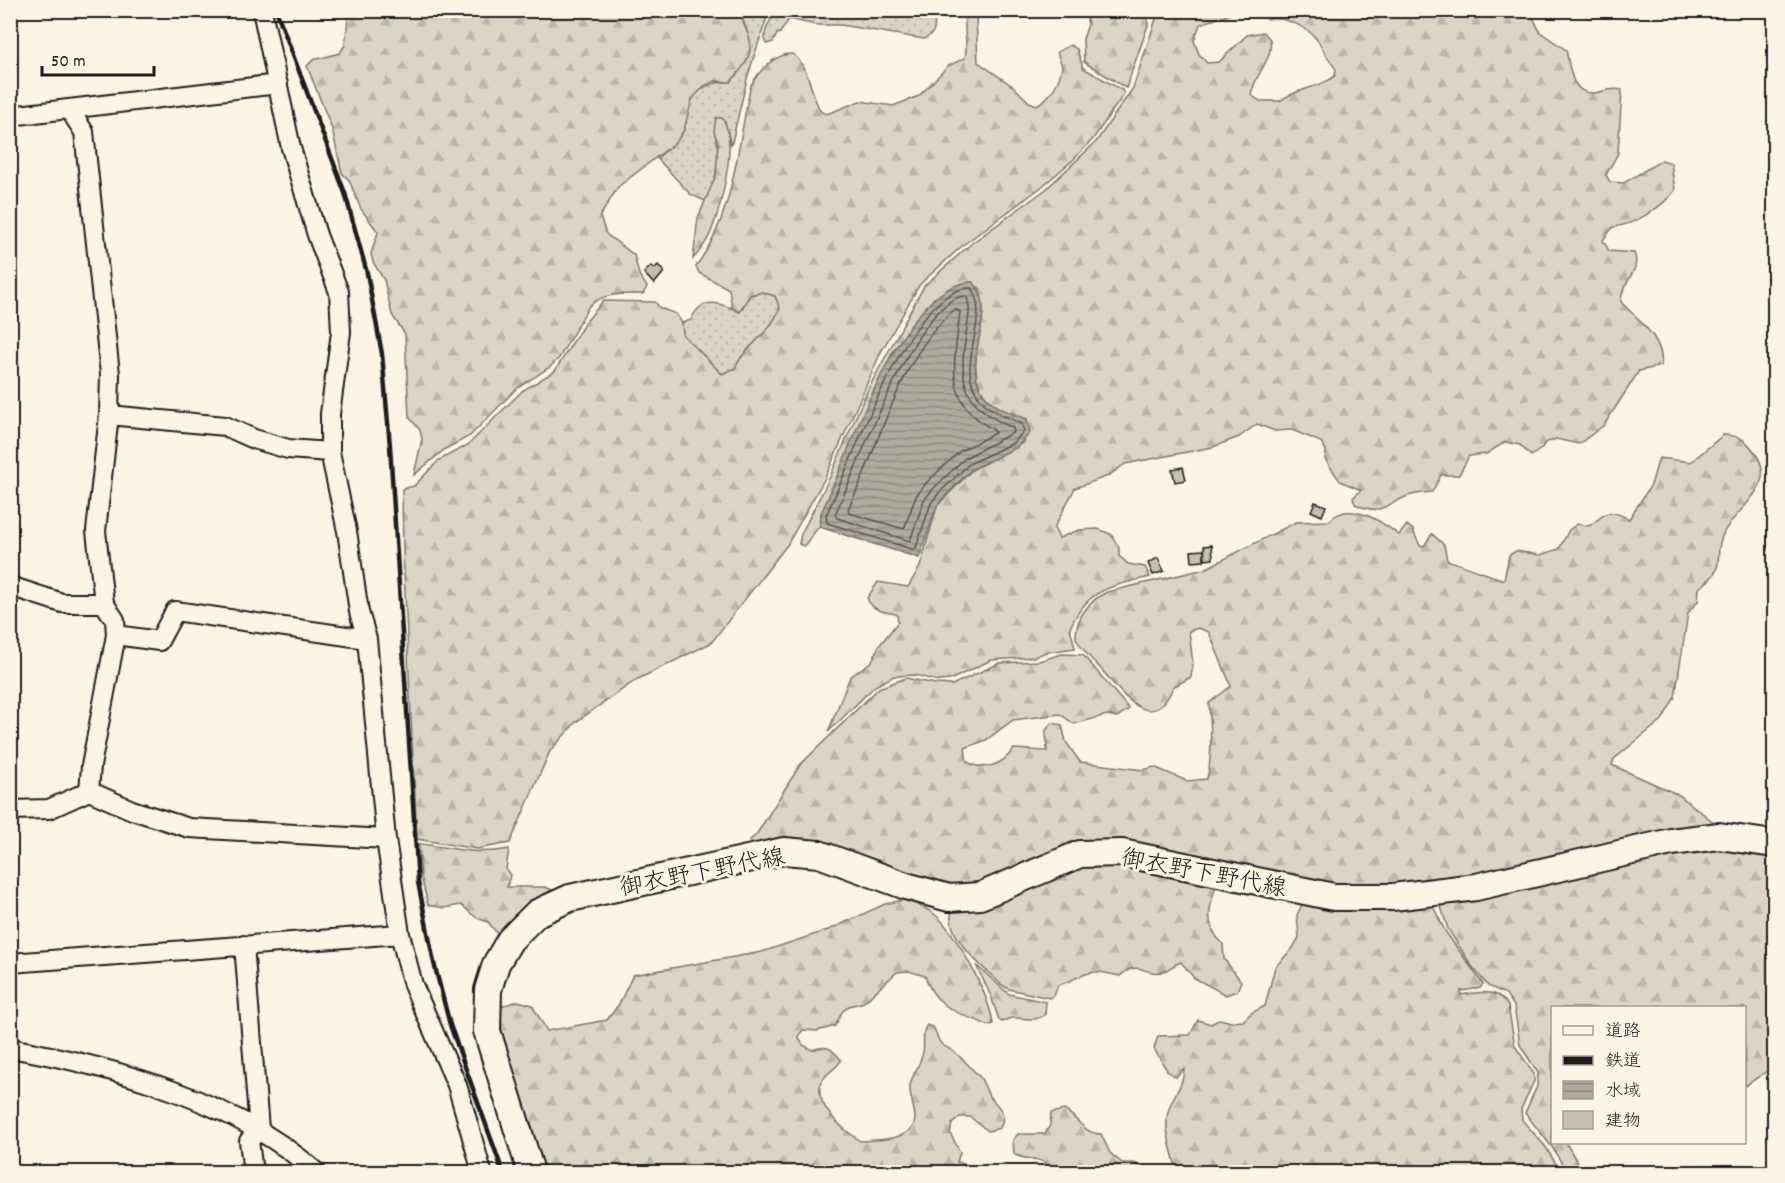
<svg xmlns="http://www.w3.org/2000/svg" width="1785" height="1183" font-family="Dekko,'Klee One',sans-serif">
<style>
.grass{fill:url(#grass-dots);stroke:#7c7872;stroke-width:1.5}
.forest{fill:url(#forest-firs);stroke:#7c7872;stroke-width:1.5}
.water{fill:url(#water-rules);stroke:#75726c;stroke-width:1.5}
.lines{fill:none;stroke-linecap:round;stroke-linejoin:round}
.shore{stroke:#575551;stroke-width:1.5}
.building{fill:#c4c0b3;stroke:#1c1c1c;stroke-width:1.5}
.street-casing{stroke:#1c1c1c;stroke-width:22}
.secondary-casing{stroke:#1c1c1c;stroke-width:30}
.street{stroke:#fcf5e5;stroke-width:18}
.secondary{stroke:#fcf5e5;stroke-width:26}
.rail{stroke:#1c1c1c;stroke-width:4.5}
.labels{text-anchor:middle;stroke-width:6;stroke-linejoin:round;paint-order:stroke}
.street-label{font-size:24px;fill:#1c1c1c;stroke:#fcf5e5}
</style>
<defs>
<pattern id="grass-dots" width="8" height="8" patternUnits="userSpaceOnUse" patternTransform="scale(1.5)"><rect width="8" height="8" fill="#dbd5c8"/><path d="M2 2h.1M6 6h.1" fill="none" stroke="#bbb6ab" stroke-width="1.8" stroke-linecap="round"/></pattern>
<pattern id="forest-firs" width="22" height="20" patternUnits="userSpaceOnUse" patternTransform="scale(1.5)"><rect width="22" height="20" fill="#dbd5c8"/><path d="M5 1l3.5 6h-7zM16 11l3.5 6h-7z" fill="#bbb6ab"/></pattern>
<pattern id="water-rules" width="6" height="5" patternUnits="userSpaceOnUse" patternTransform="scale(1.5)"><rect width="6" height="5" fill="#b0aba1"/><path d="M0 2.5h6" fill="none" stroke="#8e8a82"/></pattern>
</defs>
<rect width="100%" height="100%" fill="#fcf5e5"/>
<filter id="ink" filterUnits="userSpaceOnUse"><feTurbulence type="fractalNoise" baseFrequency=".0167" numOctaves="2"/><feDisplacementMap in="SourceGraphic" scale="12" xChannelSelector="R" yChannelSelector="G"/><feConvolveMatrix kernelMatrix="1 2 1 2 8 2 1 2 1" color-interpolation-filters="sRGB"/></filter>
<g filter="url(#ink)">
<path class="grass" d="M743,11H769L748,75L731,146L725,122L714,131C721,153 718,181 705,201L690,194L657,158C666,150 679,142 684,130C686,124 685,117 687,111C694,89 709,81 730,82C739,68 753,55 749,38C747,27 741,23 743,11Z
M779,11V10L949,11L935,13C933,27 939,31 924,39L841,25H816L789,19L780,33L777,34L773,42L766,44C762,32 770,18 779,11Z
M762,292L775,296L780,308C769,336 746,345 735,368L722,374L683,335L682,323L691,320C701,296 720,302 740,312L750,295Z"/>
<path class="forest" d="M349,11H743C741,21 744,24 748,34C756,53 743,69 730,82L715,81L704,86L692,99L684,130L676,142L618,187L600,216L606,234L634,255L639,275L647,287L643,294C624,294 604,292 589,306L559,358L550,367L516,389L470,436L445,449L414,475L422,439L420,430L409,417L405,334L392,315L384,280L373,262L371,254L378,232L361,209L349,180L342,173L332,129L307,66L313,60L340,53L345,45Z
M1148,11V25L1126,88L1084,62L1083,39L1088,24L1085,11Z
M1200,11H1233L1228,15L1200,24L1194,41L1199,54L1207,63L1219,62L1247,35L1263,32L1270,39C1274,60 1254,74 1251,95L1260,101H1280C1298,87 1317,90 1335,76L1336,69C1328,59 1324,51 1318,41C1309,27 1283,16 1267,19L1256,11H1530L1540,32L1566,50C1570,65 1570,95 1594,93C1604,92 1611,87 1622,90L1618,153L1606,175L1610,182L1624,183L1662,160L1671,163L1675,190C1663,207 1634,225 1613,227L1603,240L1609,251L1634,253C1642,271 1621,282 1621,302C1638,320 1665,339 1661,366L1639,371L1604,425L1579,444L1556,439L1545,443L1541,449L1531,456L1520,445L1505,442L1486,454L1469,456L1459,475H1441L1432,492C1424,493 1415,493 1408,496C1385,505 1381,516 1355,504L1353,498L1361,490L1340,481L1325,459L1326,450L1321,442L1292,430L1275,431L1257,424L1239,437L1213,447L1125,464L1108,476L1075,488L1054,528L1059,538L1079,530L1098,529L1111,534L1119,548V556L1128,564L1145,567L1150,577C1112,586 1087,588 1070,628L1075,648L1046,652L1034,657L991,660L950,680L938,681L915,675L894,676L875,686L828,732L850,677L872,661L879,646L898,622L897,614C884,612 872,611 867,598L878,582L908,587L920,567L937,506L972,470L1024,442L1027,419C1014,414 999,410 989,400C960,372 989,323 979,287L934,298L893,351L819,519L820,525L804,546L799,544L801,534L830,477L867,391L924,286L972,243L1045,190L1096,142L1133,88L1157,16L1189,14Z
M969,15L976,17L978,62L1014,87L1029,102L1037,105C1051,97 1060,82 1062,66L1057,52L1070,45L1077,49L1083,68L1122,90L1124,94L1093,139L1073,160L1040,188L963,245L920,284L881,352L825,478L787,545L711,643L636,680L576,722L550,751L510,843L477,849L417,839L403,552L402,489L414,486L439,460L468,445L522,391L555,371L584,324L603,301L655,302L660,308L676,314L682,323L683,335L722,374L735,368C746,344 769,337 780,308L775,296L762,292L750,295L739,312L732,308L729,289L699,273L696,266C735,215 737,145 751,85C760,70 775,53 793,54C812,71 809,92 821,112L827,114L860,101L893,106L919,96L948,66L965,58C968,44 964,32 965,18Z
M716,118H722C739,139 721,207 711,232C707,242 700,251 693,259L698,218L716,175L718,144L714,131Z
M1723,435C1738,435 1745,439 1754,451C1780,486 1738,506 1724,532C1711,556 1730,567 1699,588L1698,601L1688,613L1675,697L1662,720L1614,759L1612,765L1679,795L1716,824L1475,881L1359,889L1131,846L994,875L980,883L960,889L749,849L750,840L756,835L800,765L879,688L906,678L935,684L952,685L1000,663L1039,661L1062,654L1083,655L1129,709L1117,717L1107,715L1074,724L1060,714L1013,720L986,740L965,748L967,762C985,772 1002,765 1014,749L1047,751L1046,730L1052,723L1062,725L1066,742L1080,762L1143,770L1154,767L1187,781L1207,779C1212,758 1211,725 1209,703L1231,686L1209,632L1198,628L1189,631L1193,664L1191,677L1173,687C1153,737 1121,693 1102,670C1093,660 1081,650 1076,638C1075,618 1090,600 1107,592L1205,569L1296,522L1329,521C1349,499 1381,521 1399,535L1407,525L1413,530L1420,546H1424L1432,534L1444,545L1447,560L1504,580L1509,555L1516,551L1540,555L1559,549L1569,530L1577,524L1589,526C1608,513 1606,507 1629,519L1651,485L1659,458L1691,462Z
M419,844C453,847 474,856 509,849L506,869L510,875L507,887H545L552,890L551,895L500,937L488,922L477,918L461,905L444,908L428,905L421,876Z
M1722,848L1774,854V1066L1745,1086L1744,1008H1552V1142L1566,1143L1583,1172H1567L1552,1147L1525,1113L1537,1086L1538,1073L1520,1045L1514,1006L1506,994L1488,986L1471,965L1448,929L1440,904C1534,886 1627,862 1722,848Z
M1108,861L1217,883C1209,906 1203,925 1223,944L1224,959L1241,981L1237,991L1226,995L1194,978L1181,962C1174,964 1170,969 1164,971C1146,978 1140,958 1120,976C1112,975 1102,971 1095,972C1081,973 1072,982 1058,985L1054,996L1049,998L1009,989L1002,985C984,968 944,937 952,910L1065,868Z
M903,900C914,903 924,907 933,913C955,929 990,997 993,1024C986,1027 982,1022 976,1020C952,1012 933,1002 925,976L909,971L897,972L864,1002L849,1006L842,1012L835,1026L817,1031L803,1030L798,1036L803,1045L812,1050C827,1045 831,1047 841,1060C837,1069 827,1071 822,1081C811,1104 844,1130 860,1141C876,1140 915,1141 915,1118C915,1108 909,1097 910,1086C912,1074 921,1064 923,1052C925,1042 921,1033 927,1025L934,1028C942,1052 943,1042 958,1055C965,1061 971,1068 978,1075C984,1081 985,1089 989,1096C998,1107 1008,1112 1000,1128L988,1131L970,1117H960L952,1124L950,1133L960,1152L957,1162L987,1172H542L494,1022L501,1006L518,1001L532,1005L547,1031L607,1020L619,1004L633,975L762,952L831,929L885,904Z
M1304,901L1431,902L1445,931L1483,984L1480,988L1461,991V995C1478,993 1498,987 1508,1006L1515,1046L1534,1074V1081L1521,1109L1522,1120L1545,1146L1561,1172H1177C1174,1155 1163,1130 1168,1112C1172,1095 1184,1087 1184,1068L1176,1077L1168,1072L1154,1049L1158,1036L1190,1035L1198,1020L1211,1024L1220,1019L1231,1022L1243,1021L1251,1013L1265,1006L1275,967L1293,948L1299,937L1297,915Z
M976,965L1009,994L1046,1002L1045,1015C1030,1025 1018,1012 1002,1022L999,1020L991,996Z
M1064,1110C1079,1118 1082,1133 1101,1134L1110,1153L1122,1163H1134L1153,1172H1044L1045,1163C1035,1156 1025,1161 1014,1154L1013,1140L1018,1134H1045L1050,1125L1051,1113Z"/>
<path class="water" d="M973,282C1003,313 953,367 989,400C1000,410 1014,414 1027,419L1030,433L1016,448L972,469L944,497L937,506L919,558L823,528L820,525L821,513C849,457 901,282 973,282Z"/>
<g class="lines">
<path class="shore" d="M971,288C994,320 948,369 985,404C995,414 1010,418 1022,424L1024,431L1013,443L969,464L939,493L931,503L915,550L827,523L826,515C851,467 909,287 971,288Z
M966,296C971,305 969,317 967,328C958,380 961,406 1013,428L1014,432L965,458L934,488L924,500L910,541L837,518L835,514C856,473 916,297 966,296Z
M955,309L960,312C955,361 941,402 994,430L995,433L960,451L927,482L916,496L904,529L849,513L848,509C880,446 899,356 955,309Z"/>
</g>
<path class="building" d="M658,265L664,272L654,284L644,273L651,266L654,269Z
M1183,467L1186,480L1175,482L1172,469Z
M1315,502L1326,506L1322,516L1311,511Z
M1212,545L1213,559L1205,560L1204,546Z
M1204,550V561L1192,562L1191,551Z
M1158,558L1164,571L1153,575L1148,563Z"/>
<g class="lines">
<g class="street-casing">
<path id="street" d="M262,10L291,148L317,235L339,292L341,332L330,414V452L347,531L359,612L367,639L386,839L400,934L413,985L457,1085L482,1172
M69,109L84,132L110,374L109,415L96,531L104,603
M10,116L278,84
M109,415L225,426L254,439L288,449L330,452
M10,586L62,603H104L115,620L116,635L91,766L89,791L132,810L189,828L386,839
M116,635L159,641L175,611L367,639
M10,810L49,809L89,791
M244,945L259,1129L249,1141L253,1172
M10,963L400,934
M10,1048C112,1066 239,1102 316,1172"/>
</g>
<g class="secondary-casing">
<path id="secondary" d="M531,1172L487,1031L488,990L496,964L510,940L537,913L570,898L784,851L819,854L906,886L949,898L980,896L1080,854L1122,853L1334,897H1393L1476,887L1671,842L1719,836L1774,844"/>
</g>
<use href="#street" class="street"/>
<use href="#secondary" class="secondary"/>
<path class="rail" d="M276,10L345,193L367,273L382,354L390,446L418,882L434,963L450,1025L503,1172"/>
</g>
</g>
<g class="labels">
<g class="street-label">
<text transform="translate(702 871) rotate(-11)" y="8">御衣野下野代線</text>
<text transform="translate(1204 872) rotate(11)" y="8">御衣野下野代線</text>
</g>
</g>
<rect width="1785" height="1183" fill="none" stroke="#fcf5e5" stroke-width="36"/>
<rect x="18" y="18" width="1749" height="1147" fill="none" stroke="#1c1c1c" stroke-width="2" filter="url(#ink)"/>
<rect x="1551" y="1006" width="195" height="138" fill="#fcf5e5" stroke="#a29e95" stroke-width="1.5"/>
<rect x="1563" y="1026" width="30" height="9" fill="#fcf5e5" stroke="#a29e95" stroke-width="1.5"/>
<text x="1605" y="1036" font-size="18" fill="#1c1c1c">道路</text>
<rect x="1563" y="1056" width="30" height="9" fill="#1c1c1c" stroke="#a29e95" stroke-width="1.5"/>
<text x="1605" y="1066" font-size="18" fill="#1c1c1c">鉄道</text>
<rect x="1563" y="1081" width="30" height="18" fill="url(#water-rules)" stroke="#a29e95" stroke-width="1.5"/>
<text x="1605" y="1096" font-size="18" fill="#1c1c1c">水域</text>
<rect x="1563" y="1111" width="30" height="18" fill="#c4c0b3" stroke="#a29e95" stroke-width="1.5"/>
<text x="1605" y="1126" font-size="18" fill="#1c1c1c">建物</text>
<path d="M42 66v9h112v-9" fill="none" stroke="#1c1c1c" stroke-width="3"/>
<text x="51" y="66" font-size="18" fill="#1c1c1c" stroke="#fcf5e5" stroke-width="4.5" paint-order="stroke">50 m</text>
</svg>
